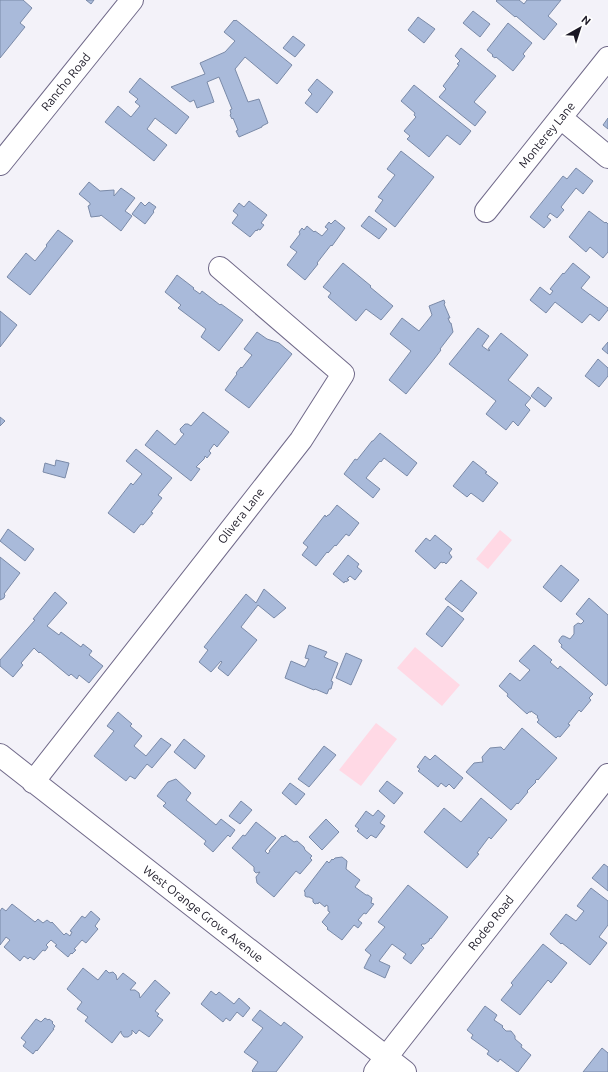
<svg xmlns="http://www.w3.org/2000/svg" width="608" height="1072" font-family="Ubuntu,sans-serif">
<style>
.green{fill:#ffd9e5}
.building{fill:#a9bada;stroke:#7a8aa8}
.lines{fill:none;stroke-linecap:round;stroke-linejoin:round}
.minor-casing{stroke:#706989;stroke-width:24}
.minor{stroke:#fff;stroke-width:22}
.labels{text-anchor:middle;stroke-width:3;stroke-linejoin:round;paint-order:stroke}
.street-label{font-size:12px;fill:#1b1825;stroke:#fff}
</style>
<rect width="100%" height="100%" fill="#f3f2f9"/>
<path class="green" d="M500,530L512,540L488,569L476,559Z
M415,647L460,685L442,706L397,668Z
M376,723L397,739L361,786L339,770Z"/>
<path class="building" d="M0,0H23L32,8L20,23L25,27L0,58Z
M86,0H94L91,4Z
M497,0H519L524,4L527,0H561L548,16L557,24L544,40L516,16L515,17L496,1Z
M473,11L490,24L480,37L463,23Z
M418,17L435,29L424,43L408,30Z
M234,20L235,21L236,20L292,65L277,84L245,57L235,69L248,102L259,99L268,123L262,126V127L239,137L236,131L238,130L233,118L232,119L230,115L231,114L230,110L232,109L219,77L207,82L214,102L197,108L194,100L190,102L171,87L205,74L200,63L225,52L235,41L224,32Z
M508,23L532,43L523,54L525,56L513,71L496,57L495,58L492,56L493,55L487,50Z
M293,36L305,45L295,57L283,48Z
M461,48L496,76L474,102L486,112L475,126L439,97L446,89L443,86L459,65L457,64L460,61L455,56Z
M140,78L189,117L176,134L155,118L147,129L167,145L154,161L105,122L118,106L131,117L140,106L135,102L138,99L129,92Z
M317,79L333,92L317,113L305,103L312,94L308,90Z
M414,85L471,131L460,145L447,135L429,157L407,139L410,136L404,131L416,117L414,115L415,113L401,101Z
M608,118V129L603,125Z
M401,151L434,177L395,227L375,211L383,200L378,197L395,175L387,169Z
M576,168L593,181L583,194L576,188L561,207L564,210L557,218L550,213L547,217L551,220L544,228L530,217L563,176L567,179Z
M89,182L100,191L114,190V196L121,188L135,198L125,211L132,216L121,231L101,215L100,216L91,217L88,206L90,205V203L79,194Z
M249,201L267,215L261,223L264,225L260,230L258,229L257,231L256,230L250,237L232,223L238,215L233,211L239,203L244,207Z
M141,202L145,206L149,202L156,207L153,211L154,212L145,224L132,214Z
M589,211L605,223L606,222L608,224V252L603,258L590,247L586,252L569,237Z
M369,216L387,229L379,239L361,226Z
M335,220L345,228L332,246L331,245L317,263L318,264L305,280L287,265L297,252L290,247L300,234L299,232L302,228L304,230L307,226L314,232L315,231L322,236L328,229L325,227L329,222L331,224Z
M58,230L73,241L30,295L7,277L26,253L35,261L47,246L46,245Z
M343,263L371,286L370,287L393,306L381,320L366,309L356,321L328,297L331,293L323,287Z
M573,263L590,277L581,288L608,308V310L599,321L590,314L582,323L555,302L546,313L530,300L540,287L550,295L553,291L550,289L563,273L564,274Z
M177,275L194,288L193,289L200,294L202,291L220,305L221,304L243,320L219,351L201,337L206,329L178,308L181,305L165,292Z
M444,300L445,303L444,304L450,318H448L450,323H451L453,332L440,349L441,350L431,363L406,394L389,380L411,351L390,334L402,318L419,331L432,315L429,306Z
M0,311L17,325L0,347Z
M478,328L489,336L482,346L489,351L490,350L488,349L501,333L528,355L508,380L531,398L525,405L530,410L518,426L513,421L506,430L486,414L496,401L449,364Z
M257,332L267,339L279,343L292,354L249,408L225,390L237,374L236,373L241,367L242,368L252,355L244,349Z
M608,342V354L602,349Z
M598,359L608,368V376L599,387L585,376Z
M538,387L552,398L545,407L531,396Z
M203,412L229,432L217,447L214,444L209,451L211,453L207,458L205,456L204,459L196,467L200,469L191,481L145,445L157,430L175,445L184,434L181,432L180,429L185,424H188L191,426Z
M0,417L5,421L0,426Z
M380,433L417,463L407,476L384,458L381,462L380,461L366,478L380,489L373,498L344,474L355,459L357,460L372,441H373Z
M136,449L172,478L158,495L162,498L151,512L153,513L143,525L141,524L134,533L108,513L131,483L133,485L142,474L126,461Z
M56,460L69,463L65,478L43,472L45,463L55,466Z
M473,461L487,472L485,473L498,483L483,502L471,493L467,497L453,486Z
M337,505L359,523L349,536L346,534L336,546L335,545L328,553L327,552L316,566L302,555L308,547L303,543L325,515L326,517L328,515H329Z
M8,529L34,549L25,561L0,541Z
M435,535L452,549L449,553L452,557L446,564L444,562L443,563L441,562L435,569L415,551L426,538L430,541Z
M348,555L359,564L357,567L362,571L355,580L350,576L347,579L349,580L346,582L345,581L344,583L333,574Z
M0,557L20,573L4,594L5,595L4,598L0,600Z
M561,565L579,580L561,602L543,587Z
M461,580L477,593L462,612L445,599Z
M264,589L286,608L274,618L258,605L241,627L257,640L228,676L218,668L222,662L221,661L211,672L199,662L208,650L204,647L246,594L256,603Z
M55,592L67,603L47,626L59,635L61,632L81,647L83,644L92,651L89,655L103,666L89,683L79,675L77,679L71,674L69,676L40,652L39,653L34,648L21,663L23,665L13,677L0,666V660L35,620L33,619Z
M589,598L608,615V683L606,686L561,647L562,645L559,642V640L562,636H564L570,639L574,634V626L578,623L581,624L584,621L576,614Z
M448,606L464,619L442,647L426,634Z
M309,645L327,652L324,657L338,663L331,681L333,682L331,689H329L327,694L315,689L314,690L285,678L291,661L305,667L309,659L305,658Z
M534,645L552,660L550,662L558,669L560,666L593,694L589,698L591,700L581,712L579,710L568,724L570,725L560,737L558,736L556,738L537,722L539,720L537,717L538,716L531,711V712H529L527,714L507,696L508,694L499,686L510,673L520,681L530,670L519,661Z
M346,653L362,660L351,685L336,678Z
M118,712L132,724L130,726L142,736L134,746L146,756L161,738L171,745L152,768L147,764L135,779L130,776L126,781L94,756L114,731L107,726Z
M522,728L557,758L538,780L537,779L535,781L536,782L527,791L528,792L518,804L517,803L511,810L466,772L474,763L483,762L482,757L490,748L501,747L504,750Z
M184,739L205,756L195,769L174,752Z
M324,746L336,755L309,787L298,779Z
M435,755L463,778L454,789L449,784L446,787L441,783L438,787L418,771L420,769L417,767L425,756L430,760Z
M176,779L191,793L186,800L216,825L221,819L235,830L230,837L228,835L213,852L204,844L206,841L163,806L166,803L157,796L168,782Z
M387,781L403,793L394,804L379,791Z
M290,783L305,794L296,805L282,793Z
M481,798L507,820L491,839L489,837L477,853L479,854L467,868L424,832L444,808L461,822Z
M241,801L252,810L240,824L229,816Z
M378,810L385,816L380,823L385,826L376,838L371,835L367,839L357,831L359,829L355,826L366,811L373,816Z
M326,819L339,832L322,850L309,837Z
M256,822L276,838L265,851L268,854L270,851H269L282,836L283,837L285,835L294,842L297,841L304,847L305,850L312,856L310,858L312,860L300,874L296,871L274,897L257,883L256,877L260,872L256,873L254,871V867L232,848L243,835L245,836Z
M342,857L347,861L346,869L360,880L355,887L366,895H368L372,898L371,903L374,904L366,914L364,913L358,920L362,923L358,928L354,925L342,940L327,929L328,928L322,922L330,912L328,911V906L326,905L325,907L319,902L318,904L317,903L315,904L313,902V899L309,897H307L305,896V892L304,891L327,861L329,863L332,859L333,860L335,858Z
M604,864L608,867V891L592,878Z
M408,885L448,917L431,939L430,938L429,941L425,944H422L421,945L424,948L411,964L403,958L406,954L392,944L379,961L390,966L385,978L364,968L369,958L371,955L365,950L385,927L378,922Z
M591,888L608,901V925L599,937L607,943L590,965L562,943L561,944L550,934L566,914L576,921L584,911L577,906Z
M12,904L35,922L38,919L43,923L47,920L51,923L52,922L64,935L66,933L70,936L72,932L70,931L82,916L85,918L91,911L100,919L95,926L98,929L86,943L82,940L74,949L76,950L72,954L71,953L68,957L55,946L57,945L51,940L46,945L48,947L45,951L43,950L34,960L30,957L28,959L24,956L20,961L4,947L10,940L6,937L0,945V911L2,908L6,911Z
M543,944L567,963L551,983L548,980L520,1015L501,1000L513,985L511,983Z
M83,968L98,980L106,970L109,973L113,972L116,975L117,980L123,973L136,983L130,990H135L139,993L140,998L155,980L170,993L155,1011L159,1014L157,1016L163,1020L149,1037L139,1030L136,1034L132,1030V1034L128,1037H124L121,1033V1031L112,1043L85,1021L88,1017L77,1009L82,1002L67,989Z
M211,991L216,995L219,992L234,1004L239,998L250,1008L243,1017L237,1012L230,1021L226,1018L223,1022L201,1004Z
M485,1006L497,1015L494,1020L503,1026L502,1027L506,1031H511L515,1036V1039L522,1045L521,1047L531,1055L518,1072H517L500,1059L498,1062L487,1054L489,1051L471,1038L473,1035L467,1030Z
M260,1010L281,1026L284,1022L303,1037L276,1072H253L252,1071L258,1062L244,1052L263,1028L252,1020Z
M45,1018L48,1020L49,1019L53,1022L52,1023L55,1026L53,1029H54L37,1051L36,1050L33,1054L23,1046L26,1042L21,1038L36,1019L41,1022Z
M602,1048L608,1053V1072H583Z"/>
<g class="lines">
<g class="minor-casing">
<path id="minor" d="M561,118L608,157
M0,164L132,0
M486,211L608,58
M0,755L405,1072
M33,782L301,440L343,374L220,268
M375,1072L398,1042L608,775"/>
</g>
<use href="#minor" class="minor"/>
</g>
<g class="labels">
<g class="street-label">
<text transform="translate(66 82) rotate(-51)" y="4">Rancho Road</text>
<text transform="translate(547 135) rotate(-51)" y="4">Monterey Lane</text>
<text transform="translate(241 516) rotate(-52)" y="4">Olivera Lane</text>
<text transform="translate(203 914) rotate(38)" y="4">West Orange Grove Avenue</text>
<text transform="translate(491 923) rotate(-52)" y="4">Rodeo Road</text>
</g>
</g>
<g transform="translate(580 28) rotate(39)" stroke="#ffffff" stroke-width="3" paint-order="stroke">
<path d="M0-3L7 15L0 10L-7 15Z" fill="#1b1825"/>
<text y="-6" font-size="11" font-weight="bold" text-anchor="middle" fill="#1b1825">N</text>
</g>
</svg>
